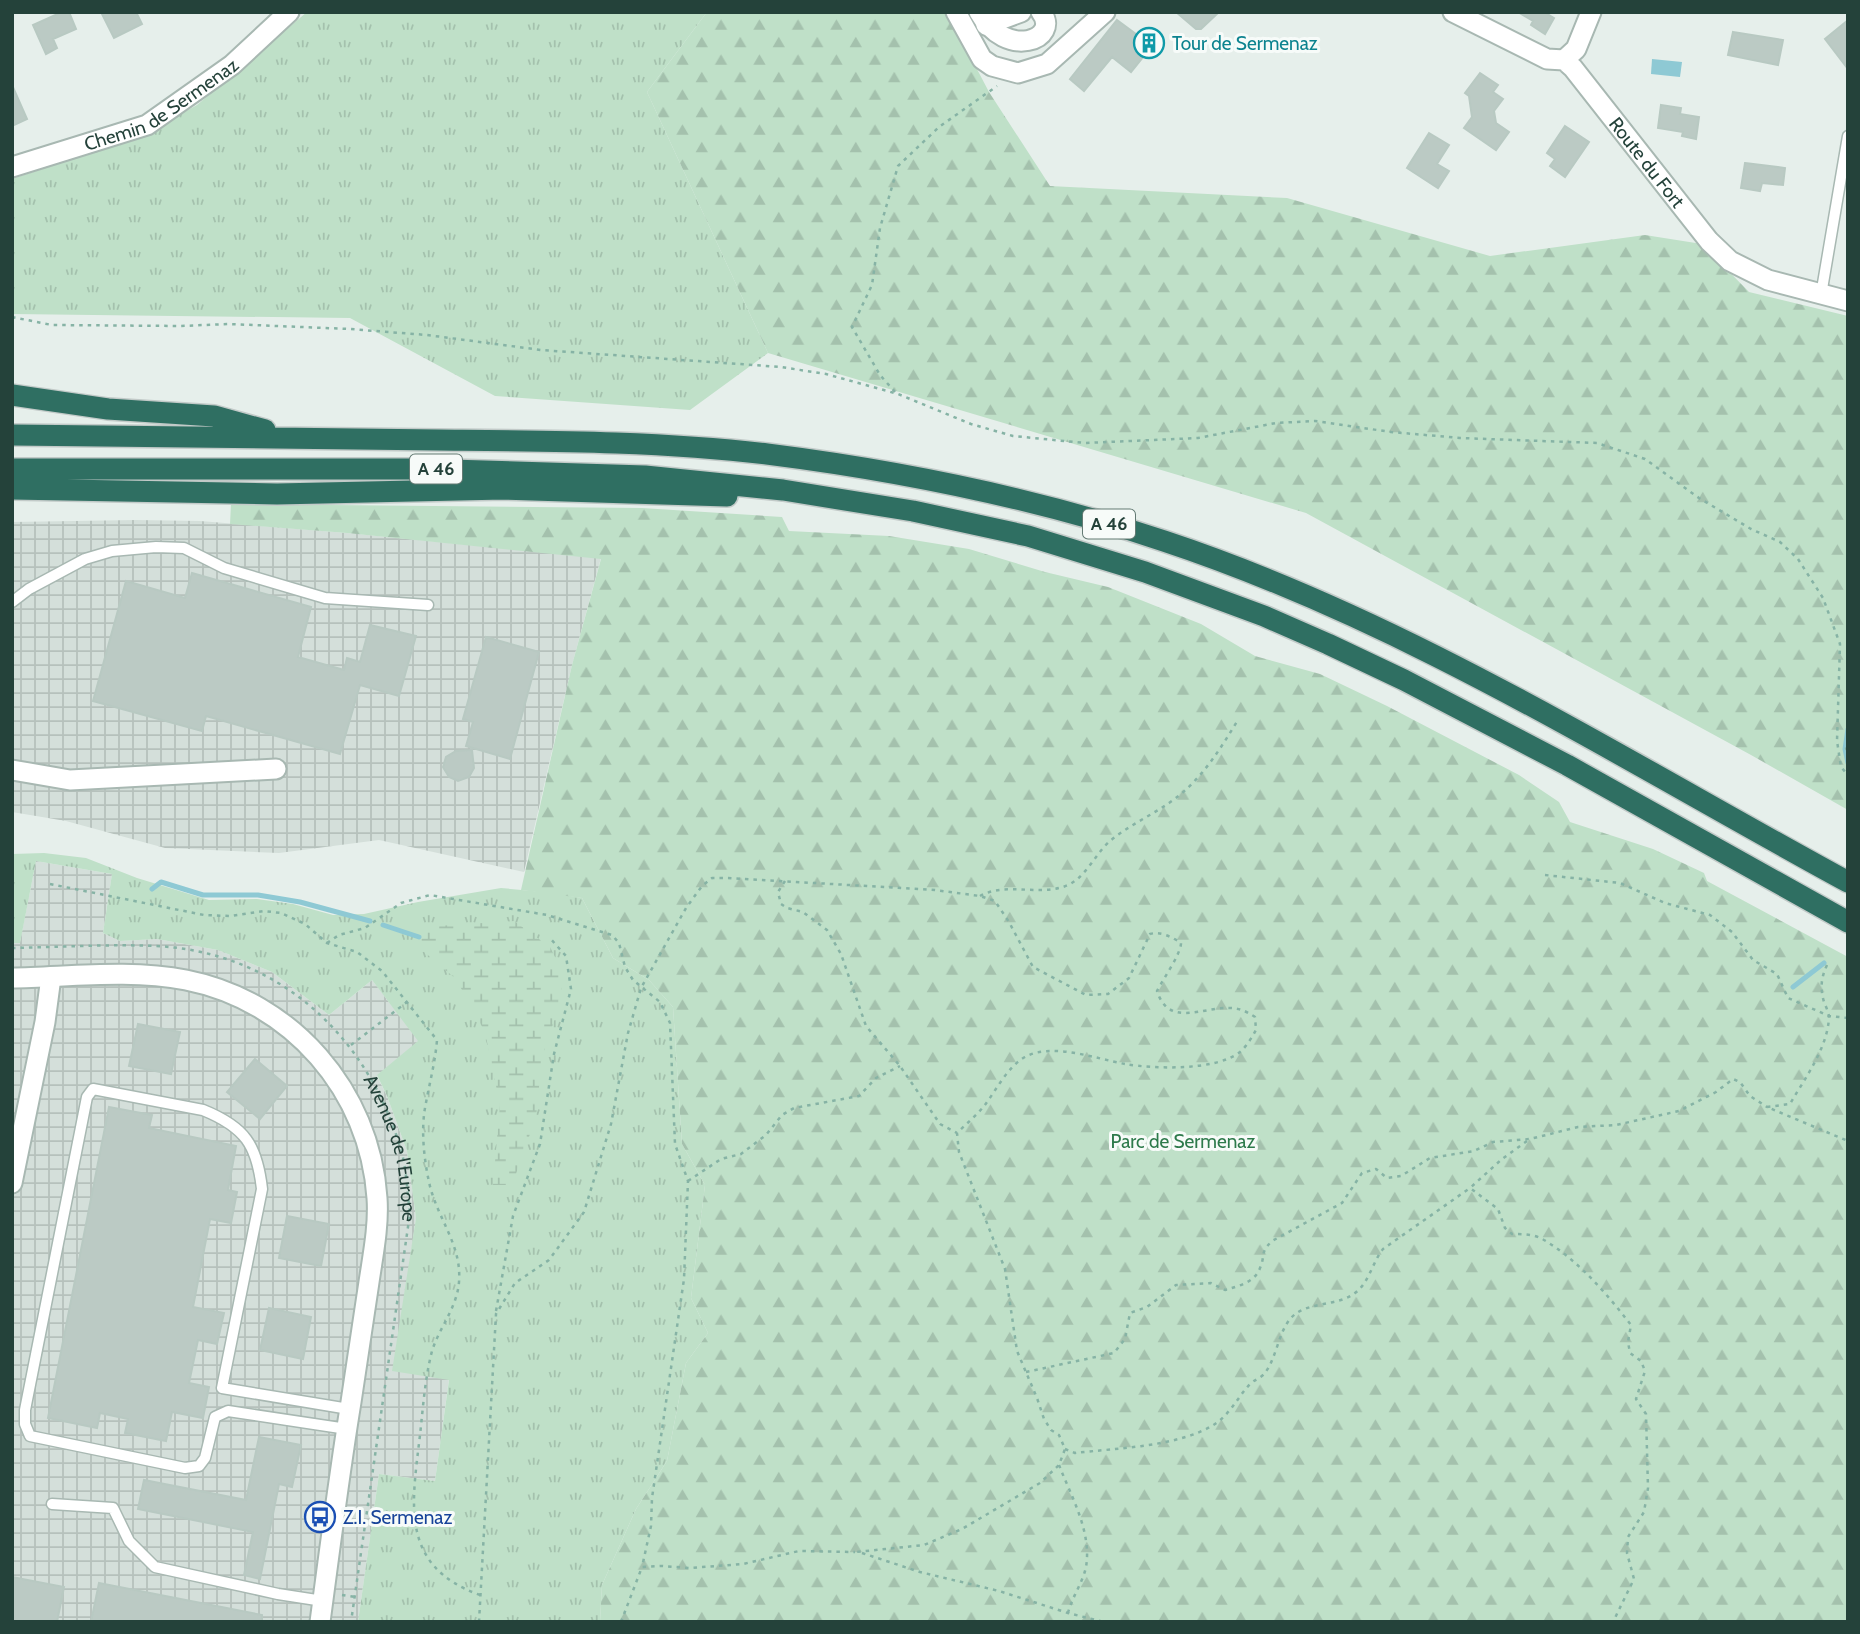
<svg xmlns="http://www.w3.org/2000/svg" width="1860" height="1634" font-family="Cabin,sans-serif">
<style>
.industrial{fill:url(#industrial-grid)}
.grass{fill:url(#grass-tufts)}
.forest{fill:url(#forest-firs)}
.wetland{fill:url(#wetland-marsh)}
.water{fill:#8ec9d4}
.lines{fill:none;stroke-linecap:round;stroke-linejoin:round}
.stream{stroke:#8ec9d4;stroke-width:5}
.building{fill:#bbcac4;stroke:#b8c9c2;stroke-width:2}
.service-casing{stroke:#a8b8b2;stroke-width:13}
.minor-casing{stroke:#a8b8b2;stroke-width:23}
.motorway-casing{stroke:#c2cac8;stroke-width:24}
.path{stroke:#86b3a5;stroke-width:2.5;stroke-dasharray:3.5 5;stroke-linecap:butt}
.service{stroke:#fff;stroke-width:10}
.minor{stroke:#fff;stroke-width:19}
.motorway{stroke:#2f6f62;stroke-width:21}
.labels{text-anchor:middle;stroke-width:6;stroke-linejoin:round;paint-order:stroke}
.shield{fill:#f7fbf9;stroke:#637a73;stroke-width:2}
.shield-label{font-size:18px;font-weight:bold;fill:#24423a}
.culture-label{font-size:19px;fill:#0d838f;stroke:#f7fbf9;text-anchor:start}
.street-label{font-size:19px;fill:#24423a;stroke:#f7fbf9}
.park-label{font-size:19px;fill:#2d7a4b;stroke:#f7fbf9}
.transit-label{font-size:19px;fill:#164399;stroke:#f7fbf9;text-anchor:start}
</style>
<defs>
<pattern id="industrial-grid" width="8" height="8" patternUnits="userSpaceOnUse" patternTransform="scale(1.75)"><rect width="8" height="8" fill="#d4dfda"/><path d="M0 4h8M4 0v8" fill="none" stroke="#b6c1bc"/></pattern>
<pattern id="grass-tufts" width="24" height="20" patternUnits="userSpaceOnUse" patternTransform="scale(1.75)"><rect width="24" height="20" fill="#bfe0c8"/><path d="M3 7l-1-3M5 7V3M7 7l1-3M15 17l-1-3M17 17v-4M19 17l1-3" fill="none" stroke="#a4c1ad"/></pattern>
<pattern id="forest-firs" width="22" height="20" patternUnits="userSpaceOnUse" patternTransform="scale(1.75)"><rect width="22" height="20" fill="#bfe0c8"/><path d="M5 1l3.5 6h-7zM16 11l3.5 6h-7z" fill="#a4c1ad"/></pattern>
<pattern id="wetland-marsh" width="20" height="14" patternUnits="userSpaceOnUse" patternTransform="scale(1.75)"><rect width="20" height="14" fill="#bfe0c8"/><path d="M1 5h8M5 5V1M11 12h8M15 12V8" fill="none" stroke="#a4c1ad"/></pattern>
</defs>
<rect width="100%" height="100%" fill="#e6efeb"/>
<path class="industrial" d="M136,520L200,521L347,533L601,558L572,665L524,872L379,840L279,853L165,848L66,821L12,812V522Z
M36,861L112,874L103,933L120,941L157,939L218,950L272,972L329,1015L372,980L419,1041L377,1076L387,1096L407,1151L416,1218L406,1287L449,1379L435,1481L379,1474L358,1622H12V943L20,942Z"/>
<path class="grass" d="M307,12H707L647,92L768,353L690,410L495,396L350,318L12,314V179L141,136L197,105Z
M44,853L86,858L137,878L209,900L257,899L293,904L333,915L364,914L418,902L501,888L554,893L582,898L613,958L649,980L673,1007L682,1144L705,1185L691,1298L708,1333L686,1363L667,1461L636,1509L602,1585L600,1622H358L379,1474L435,1481L449,1380L392,1371L416,1218L407,1151L387,1096L377,1075L418,1041L372,980L329,1015L272,972L218,950L157,939L120,941L103,933L112,874L36,861L20,943H12V854Z"/>
<path class="forest" d="M707,12H947L989,92L1050,186L1287,198L1490,256L1645,235L1702,244L1749,292L1848,316V810L1751,755L1306,513L768,353L647,92Z
M231,504L642,508L782,517L789,531L889,536L969,549L1045,572L1108,587L1201,624L1255,656L1320,674L1387,706L1519,775L1559,802L1570,822L1653,849L1704,873L1707,881L1848,957V1622H600L602,1585L636,1509L667,1461L686,1363L708,1333L691,1298L705,1185L682,1144L673,1007L649,980L613,958L582,898L521,890L572,665L601,559L347,533L230,524Z"/>
<path class="wetland" d="M514,921L550,947L561,969L562,997L542,1057L536,1117L512,1185H493L500,1105L485,1032L456,979L416,945L423,927Z"/>
<path class="water" d="M1652,59L1682,62L1680,77L1651,74Z"/>
<g class="lines">
<path class="stream" d="M1848,729L1845,749L1848,763
M152,889L161,882L203,895H258L300,902L370,921
M383,925L419,937
M1793,987L1824,963"/>
</g>
<path class="building" d="M62,12H69L76,29L53,39L57,48L46,54L33,25Z
M101,12H136L142,24L114,38Z
M1176,12H1219L1201,29H1196Z
M1518,12H1544L1554,18L1545,34L1531,25L1533,21Z
M1117,20L1152,46L1131,72L1112,57L1084,91L1070,79Z
M1848,20V69L1825,39Z
M1733,32L1783,40L1778,65L1728,55Z
M1480,73L1498,85L1493,92L1503,99L1494,111L1496,123L1509,132L1496,150L1464,128L1472,117L1469,96L1465,93Z
M12,85L27,119L12,126Z
M1661,105L1681,108L1680,114L1699,117L1696,139L1682,136L1683,132L1658,128Z
M1565,126L1589,142L1565,177L1550,166L1555,159L1547,153Z
M1429,133L1449,145L1437,164L1449,171L1438,188L1407,168Z
M1745,163L1785,168L1783,185L1762,183L1760,191L1741,188Z
M192,573L311,607L298,657L344,670L347,658L360,662L370,625L416,636L399,696L360,685L340,754L206,716L202,731L93,701L126,581L185,598Z
M486,637L539,652L510,759L466,746L473,722L463,719Z
M472,750L474,768L469,777L458,781L449,777L443,767L446,757L456,751Z
M138,1024L180,1032L171,1074L129,1066Z
M255,1059L287,1086L260,1119L227,1092Z
M109,1107L152,1115L149,1128L236,1146L228,1190L237,1192L231,1223L210,1219L193,1307L224,1313L217,1344L198,1340L189,1383L209,1387L203,1418L172,1412L166,1441L125,1433L128,1419L100,1413L97,1428L48,1418Z
M287,1216L329,1224L321,1266L279,1258Z
M269,1308L311,1317L303,1359L260,1350Z
M259,1437L301,1445L292,1487L279,1484L260,1579L244,1575L253,1532L138,1509L144,1480L246,1500Z
M12,1577L64,1587L57,1622H12Z
M99,1583L262,1615V1622H91Z"/>
<g class="lines">
<g class="service-casing">
<path id="service" d="M1821,295L1848,136
M12,602L29,589L85,559L112,551L156,547L184,548L224,568L325,598L428,605
M347,1429L228,1411L215,1417L205,1458L199,1466L185,1468L30,1436L25,1424V1410L87,1097L93,1089L203,1110C245,1127 257,1145 262,1189L222,1388L349,1409
M52,1504L113,1508L129,1541L155,1567L278,1594L323,1601"/>
</g>
<g class="minor-casing">
<g id="minor">
<path d="M956,12L982,59L992,66L1018,73L1047,64L1105,12"/>
<path d="M979,12C1006,61 1062,39 1041,12"/>
<path id="s2" d="M1453,12L1547,59L1564,60L1573,68L1709,241L1730,261L1768,280L1848,301"/>
<path d="M986,25L1021,12"/>
<path d="M1564,60L1576,49L1591,12"/>
<path id="s3" d="M12,167L147,125L232,65L289,12"/>
<path d="M12,770L70,780L276,769"/>
<path d="M12,978C69,977 130,969 186,980C292,1001 370,1091 377,1198C379,1225 373,1255 369,1282C363,1322 357,1362 351,1402C339,1475 330,1548 320,1622"/>
<path d="M12,1183L45,1022L51,977"/>
</g>
</g>
<g class="motorway-casing">
<path id="motorway" d="M12,395L108,409L214,416L265,430
M12,435C154,436 296,438 438,440C546,441 661,441 767,454C902,471 1035,498 1164,541C1406,621 1625,761 1848,882
M12,469H416L645,476L783,490L913,511L1028,536L1145,572L1264,616L1328,644L1404,680L1567,765L1848,922
M12,489L277,494L504,489L727,496"/>
</g>
<g class="path">
<path d="M12,317L52,325L181,326L228,324L350,329L427,335L541,350L781,367L826,374L898,394L971,424L1013,436L1085,443L1198,438L1276,423L1315,421L1391,432L1460,438L1597,443L1645,459L1699,498L1751,529L1780,542L1798,559L1823,598L1840,644L1837,741L1841,767L1848,775"/>
<path d="M895,392L880,375L852,327L872,285L880,228L898,166L939,127L997,86"/>
<path d="M1845,749L1848,748"/>
<path d="M1545,875L1620,883L1665,903L1710,915L1732,932L1753,960L1777,974L1788,998L1829,1016L1848,1018"/>
<path d="M785,881L778,892L781,904L787,908L803,912L827,930L841,954L866,1026L900,1066L940,1124L957,1133"/>
<path d="M50,884L204,915L230,916L264,911L281,913L305,924L327,943L357,952L382,971L437,1040C435,1064 429,1085 425,1108C421,1131 424,1159 429,1182C437,1219 462,1244 459,1282C457,1308 439,1328 432,1351C425,1378 423,1408 420,1435C412,1504 399,1566 480,1595"/>
<path d="M980,896C1007,881 1043,898 1070,884C1087,875 1096,853 1110,841C1128,826 1150,816 1169,803C1200,782 1219,751 1238,720"/>
<path d="M327,943L339,935L365,928L401,903L430,895L547,915L612,935L619,943L625,967L633,980L660,1002L670,1023L675,1144L688,1181L684,1279L652,1498L651,1526L642,1567"/>
<path id="s1" d="M12,948C60,947 109,944 156,946C278,952 368,1036 401,1150C407,1170 407,1193 410,1213L351,1622"/>
<path d="M1827,965C1821,978 1820,988 1824,1002C1826,1007 1829,1013 1829,1018C1827,1049 1805,1078 1790,1104L1767,1107L1848,1141"/>
<path d="M351,1045L407,1002"/>
<path d="M1527,1141L1502,1159L1470,1188L1498,1209L1505,1228L1512,1234C1523,1234 1535,1234 1544,1240C1578,1260 1607,1294 1631,1325L1628,1342L1630,1353L1641,1361L1645,1371L1636,1399L1646,1414L1648,1488L1644,1512L1628,1537L1627,1553L1634,1579L1613,1622"/>
<path d="M688,1181L721,1159L741,1154L766,1135L782,1115L794,1108L859,1096L876,1078L900,1066"/>
<path d="M496,1311L513,1216L540,1144L554,1054L571,989L566,956L549,937"/>
<path d="M1026,1372L1114,1353L1125,1339L1130,1313L1147,1307L1176,1285L1211,1283L1225,1290C1239,1286 1255,1282 1260,1268C1266,1254 1259,1254 1272,1241L1342,1203L1362,1173L1376,1169L1387,1178L1401,1176L1430,1158L1474,1151L1493,1142L1530,1139L1578,1127L1616,1125L1679,1111L1716,1092L1733,1079L1740,1082L1750,1096L1767,1107"/>
<path d="M1065,1449L1075,1453C1117,1448 1179,1447 1215,1424C1230,1414 1238,1397 1250,1384C1254,1380 1259,1379 1263,1375C1276,1362 1278,1332 1291,1318C1306,1301 1337,1307 1355,1293C1369,1283 1372,1263 1383,1249L1470,1188"/>
<path d="M1059,1465C1071,1496 1092,1532 1086,1567C1083,1582 1072,1597 1068,1613"/>
<path d="M862,1553L920,1572L999,1591L1068,1613L1104,1622"/>
<path d="M342,1595L355,1597"/>
<path d="M479,1622L496,1314L515,1283L549,1260L584,1212L611,1124L628,1033L641,988L686,908L702,886L712,878H728L935,890L980,896L995,901L1009,922L1033,967L1086,995L1108,994L1129,978L1150,934C1160,931 1172,937 1181,943C1181,954 1163,979 1157,991C1169,1028 1202,1007 1229,1008C1239,1008 1246,1011 1255,1017L1256,1030C1252,1037 1247,1046 1240,1052C1216,1071 1154,1069 1125,1064C1097,1059 1052,1042 1025,1057C1007,1067 996,1091 984,1106C976,1116 966,1124 957,1133L959,1152L1005,1269L1017,1351L1037,1398L1044,1419L1051,1430L1059,1435L1065,1449L1059,1465L1040,1483L962,1529L924,1545L856,1552"/>
<path d="M621,1622L642,1567L662,1566L690,1568L743,1564L799,1551L855,1552"/>
</g>
<use href="#service" class="service"/>
<use href="#minor" class="minor"/>
<use href="#motorway" class="motorway"/>
</g>
<defs>
<g id="building-ring" transform="scale(1.575)"><circle r="9.5" fill="#f7fbf9" stroke="#0f9aa8" stroke-width="1.5"/><path d="M-4-6H4V6H1V3H-1V6H-4ZM-2.5-4.3h1.7v1.8h-1.7ZM.8-4.3h1.7v1.8H.8ZM-2.5-1h1.7V.8h-1.7ZM.8-1h1.7V.8H.8Z" fill="#0f9aa8"/></g>
<g id="bus-ring" transform="scale(1.575)"><circle r="9.5" fill="#f7fbf9" stroke="#1a4fb4" stroke-width="1.5"/><path d="M-5-6H5V4H4V6H2V4H-2V6H-4V4H-5ZM-3.5-4V0h7V-4ZM-3.5 1.2v1.5H-2V1.2ZM2 1.2v1.5H3.5V1.2Z" fill="#1a4fb4"/></g>
</defs>
<g fill-rule="evenodd">
<use href="#building-ring" x="1149" y="43"/>
<use href="#bus-ring" x="320" y="1517"/>
</g>
<g class="labels">
<g class="shield">
<rect x="410" y="454.5" width="52" height="29" rx="5"/>
<rect x="1083" y="509.5" width="52" height="29" rx="5"/>
</g>
<g class="shield-label">
<text x="436" y="475">A 46</text>
<text x="1109" y="530">A 46</text>
</g>
<g class="culture-label">
<text x="1172" y="50">Tour de Sermenaz</text>
</g>
<g class="street-label">
<text dy="7" stroke="none"><textPath href="#s3" startOffset="163">Chemin de Sermenaz</textPath></text>
<text dy="7" stroke="none"><textPath href="#s2" startOffset="254">Route du Fort</textPath></text>
<text dy="7" stroke="none"><textPath href="#s1" startOffset="481">Avenue de l'Europe</textPath></text>
</g>
<g class="park-label">
<text x="1183" y="1148">Parc de Sermenaz</text>
</g>
<g class="transit-label">
<text x="343" y="1524">Z.I. Sermenaz</text>
</g>
</g>
<rect width="1860" height="1634" fill="none" stroke="#24423a" stroke-width="28"/>
</svg>
